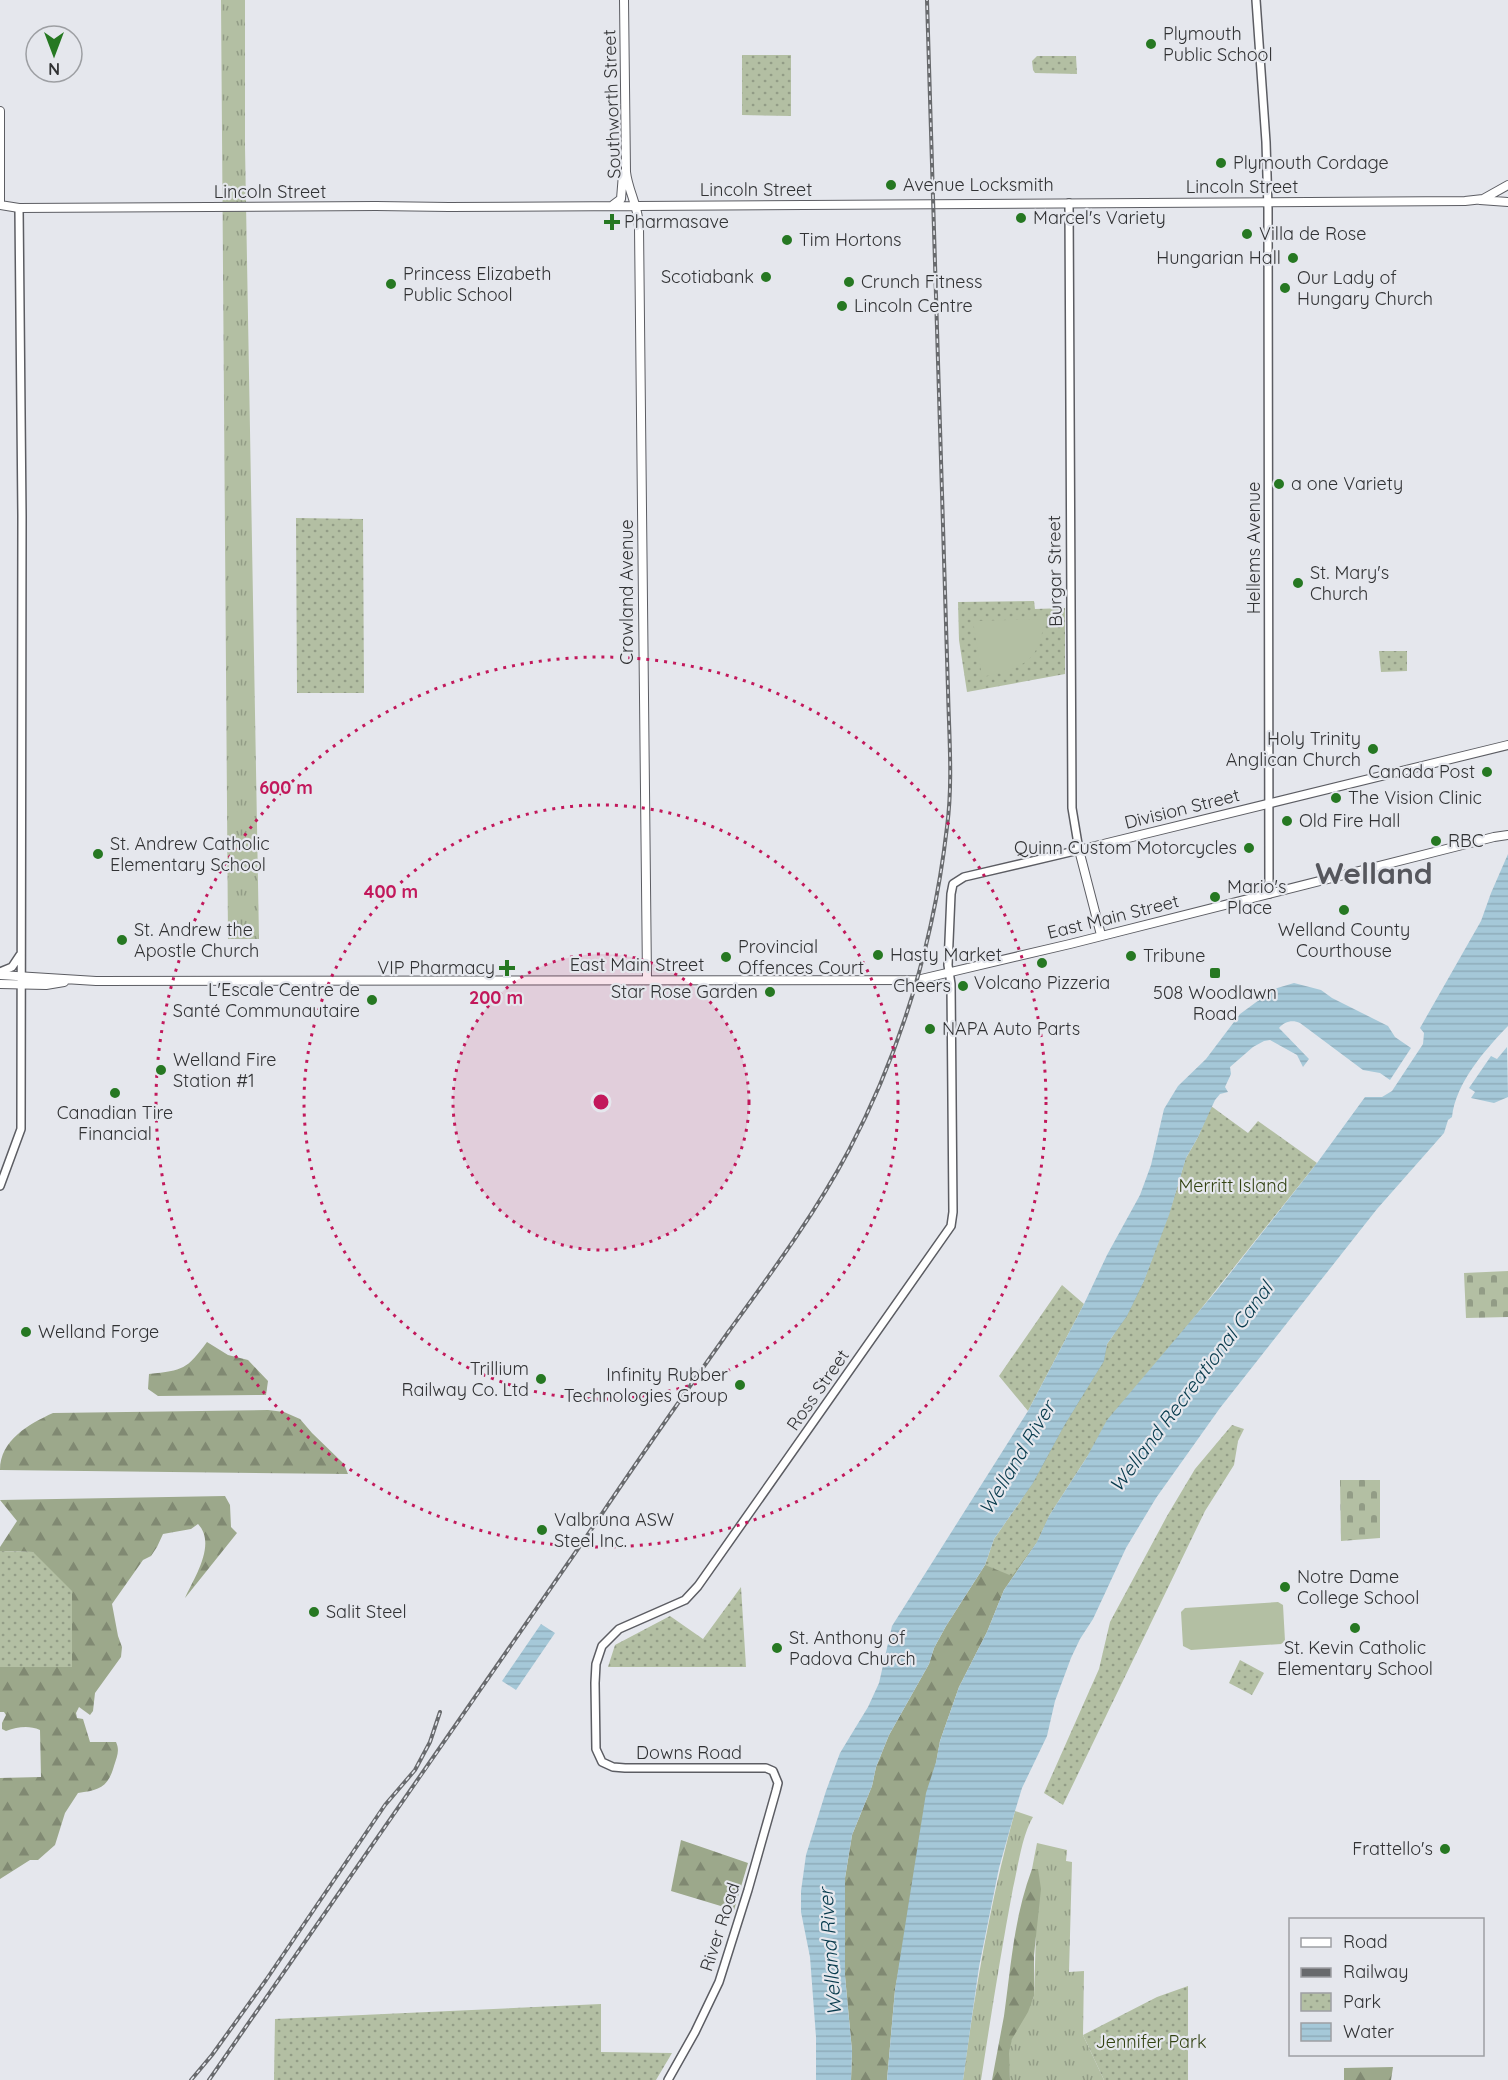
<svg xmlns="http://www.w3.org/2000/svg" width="1508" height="2080" font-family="Quicksand,sans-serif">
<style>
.grass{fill:url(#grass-tufts)}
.forest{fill:url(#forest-firs)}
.cemetery{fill:url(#cemetery-stones)}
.park{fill:url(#park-dots)}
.garden{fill:#b3bfa3}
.water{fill:url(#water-rules)}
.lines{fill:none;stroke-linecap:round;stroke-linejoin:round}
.tertiary-casing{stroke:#5c5d63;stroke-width:10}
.secondary-casing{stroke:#5c5d63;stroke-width:10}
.tertiary{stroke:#fff;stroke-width:7}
.secondary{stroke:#fff;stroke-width:8}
.rail-casing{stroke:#686a6d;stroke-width:4}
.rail{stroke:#e5e7ed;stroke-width:1.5;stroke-dasharray:4.5;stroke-linecap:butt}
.ring{fill:none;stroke:#c2185b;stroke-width:3;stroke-dasharray:3 6}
.poi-dot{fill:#267822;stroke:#e5e7ed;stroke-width:2}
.labels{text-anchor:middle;stroke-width:4.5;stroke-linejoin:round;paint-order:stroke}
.poi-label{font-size:18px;fill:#313234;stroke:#e5e7ed;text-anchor:start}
.street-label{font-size:18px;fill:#313234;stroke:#e5e7ed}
.park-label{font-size:18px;fill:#324212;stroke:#e5e7ed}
.water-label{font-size:20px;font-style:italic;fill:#073a4c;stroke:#e5e7ed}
.town-label{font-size:30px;font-weight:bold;fill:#56575d;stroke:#e5e7ed}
.centre{fill:#c2185b;stroke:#e5e7ed;stroke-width:3}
.ring-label{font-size:18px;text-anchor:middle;font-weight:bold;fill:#c2185b;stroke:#e5e7ed;stroke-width:4.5;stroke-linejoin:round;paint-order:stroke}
</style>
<defs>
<pattern id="grass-tufts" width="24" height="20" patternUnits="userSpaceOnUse" patternTransform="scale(1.5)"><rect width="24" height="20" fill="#b3bfa3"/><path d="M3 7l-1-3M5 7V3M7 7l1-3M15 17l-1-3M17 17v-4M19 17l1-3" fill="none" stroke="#929c86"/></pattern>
<pattern id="forest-firs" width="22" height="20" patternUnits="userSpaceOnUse" patternTransform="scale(1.5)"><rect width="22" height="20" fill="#9ca88b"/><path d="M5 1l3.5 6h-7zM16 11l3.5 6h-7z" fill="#808972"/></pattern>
<pattern id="cemetery-stones" width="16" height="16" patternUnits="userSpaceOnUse" patternTransform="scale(1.5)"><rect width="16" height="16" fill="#b3bfa3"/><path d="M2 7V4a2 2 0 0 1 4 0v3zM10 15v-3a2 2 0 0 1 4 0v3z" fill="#929c86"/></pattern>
<pattern id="park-dots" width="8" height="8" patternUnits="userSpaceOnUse" patternTransform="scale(1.5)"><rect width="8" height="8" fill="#b3bfa3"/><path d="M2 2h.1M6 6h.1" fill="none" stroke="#929c86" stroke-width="1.8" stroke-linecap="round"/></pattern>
<pattern id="water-rules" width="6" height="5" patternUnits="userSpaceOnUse" patternTransform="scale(1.5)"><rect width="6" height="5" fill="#a5c8d8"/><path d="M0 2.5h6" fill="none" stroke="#8eacba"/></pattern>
</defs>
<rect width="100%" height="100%" fill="#e5e7ed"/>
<path class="grass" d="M221,0H245V147L259,939H228Z
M1015,1811L1033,1817C1022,1835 1018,1867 1013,1888C1001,1951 991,2016 981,2080H963C975,1989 991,1899 1015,1811Z
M1037,1843L1067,1850L1066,1861L1072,1862L1069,1972L1084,1971L1083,2035L1104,2080H1010C1009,2066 1007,2051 1012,2038C1018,2023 1028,2011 1034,1996L1038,1870L1032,1869Z"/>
<path class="forest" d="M1186,1158L1196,1176L1049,1516L1037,1542L1004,1590L987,1632L959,1687L940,1741L895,1990L887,2080H851L852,2051L845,1976V1878L852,1835L872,1786L876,1767L889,1735L929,1664L934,1648L946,1626L985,1565L1144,1281L1169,1215Z
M207,1342L228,1355L248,1360L268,1381L266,1395L158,1396L148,1389L149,1374C184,1370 186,1370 207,1342Z
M268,1410L284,1412L300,1419L312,1433L344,1464L348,1474L0,1470C0,1440 29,1424 53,1413Z
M225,1496L230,1505L231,1527L237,1533L185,1598C194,1578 217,1544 198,1524L191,1529L163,1534L157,1547L151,1556L143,1560L112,1604L118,1636L122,1647L121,1657L95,1693L93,1711L90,1715L79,1707L76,1713L77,1718L83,1719L90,1742H116C120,1751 117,1756 114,1766C108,1787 100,1790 78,1793L65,1813L55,1845L38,1860H30L0,1879V1778L41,1777L40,1730C28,1725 18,1727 6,1731L2,1729V1723L6,1715L4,1712H0V1667L72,1666L33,1552L0,1551V1547L17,1521L0,1500Z
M681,1840L748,1863L734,1910L671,1891Z
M1032,1869H1038L1041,1889L1034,1955V1996L1028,2012L1012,2039L1009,2053L1010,2080H992C996,2059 1000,2037 1004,2016C1011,1966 1014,1917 1032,1869Z
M1393,2067L1391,2080H1344V2068Z"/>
<path class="cemetery" d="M1508,1271V1317L1466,1318L1464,1273Z
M1340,1480H1380V1538L1341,1541Z"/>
<path class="park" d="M742,55H791V116L742,115Z
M1037,56H1076L1077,74L1035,73L1033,70L1032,61Z
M296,518L363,519L364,693H297Z
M1034,601L1035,609L1065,608V674L967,692L959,640L958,602Z
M1379,651H1407V671L1381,672Z
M1211,1106L1248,1133L1258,1121L1317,1163L1173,1344L1087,1457L1049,1516L1037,1542L1012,1576L985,1565L994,1539L1033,1483L1064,1426L1104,1361L1107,1344L1127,1316L1144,1281L1177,1190L1186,1158L1198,1137Z
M1062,1285L1084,1304L1028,1411L999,1376Z
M1232,1425L1244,1429L1238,1441L1234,1465L1205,1511L1063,1805L1044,1793L1099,1669L1110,1622L1167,1516L1195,1469Z
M0,1551L33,1552L72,1591V1667H0Z
M741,1587L746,1667H608L615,1645L670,1616L703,1639Z
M1240,1660L1264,1673L1252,1695L1229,1683Z
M1188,1986V2080H1104L1083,2035L1157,1997Z
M601,2004V2052L672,2053L656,2080H274L275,2019Z"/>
<path class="garden" d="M1044,619C1040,664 1022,667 982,677L973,621Z
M1278,1602L1283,1605L1285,1641L1281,1644L1191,1650L1183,1646L1181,1612L1185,1608Z"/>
<path class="water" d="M1508,854V1026C1485,1050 1456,1082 1452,1117L1448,1120L1444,1133L1377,1209L1220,1408L1156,1498L1126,1548L1093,1619L1080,1639L1071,1658L1055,1701L1047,1736L1022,1788L1015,1811L999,1868L979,1967L963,2080H887L895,1990L926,1793L936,1762L940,1741L959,1687L987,1632L1004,1590L1037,1542L1049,1516L1087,1457L1107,1420L1217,1290L1317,1163L1365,1097H1382L1392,1091L1423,1044L1424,1033L1420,1028L1481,921L1491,893Z
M1294,983L1321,990L1332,998L1388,1026L1395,1037L1411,1048L1390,1080L1380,1073L1363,1070L1300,1023C1292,1019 1284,1022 1279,1028L1309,1059L1303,1067L1297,1055L1270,1040L1264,1041L1253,1047L1230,1067L1231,1074L1225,1087L1228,1092L1220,1094L1215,1100L1198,1137L1186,1158L1169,1215L1144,1281L1127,1316L1107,1344L1104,1361L1064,1426L1033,1483L994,1539L985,1565L946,1626L934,1648L929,1664L889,1735L876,1767L872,1786L852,1835L845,1878V1976L852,2051L851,2080H816V2037L810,1957L801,1912V1891L806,1855L826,1791L840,1753L868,1707L879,1683L892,1626L1028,1411L1084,1304L1107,1255L1140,1195L1151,1165L1164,1109L1178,1086L1206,1059L1240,1014L1274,989Z
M1507,1047L1508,1097L1494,1103L1471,1098L1475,1092L1469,1088L1491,1056L1497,1059Z
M541,1624L555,1633L516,1690L502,1681Z"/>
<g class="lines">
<g class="tertiary-casing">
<path id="tertiary" d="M1256,0L1266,142L1268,209L1269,894
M0,972L12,967L20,955
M0,1186L21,1129L22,516L19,208
M668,2080L695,2032L719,1982L748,1890L776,1791L778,1783L773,1771L766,1768H625L613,1767L602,1762L596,1749L595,1683L596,1664L602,1646L619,1629L685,1600L698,1586L951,1226L953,1212L951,984L948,965L951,894L953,884L964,877L1079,850L1072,808L1069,203"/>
</g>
<g class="secondary-casing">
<path id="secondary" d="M624,0L626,172C628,191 639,207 639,227L647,979
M0,111V204
M1480,200L1508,202
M0,205L19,208L376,206L449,207L1465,201L1483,199L1508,185
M613,205L621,199L623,174
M1101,935L1079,850L1508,745
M0,975L96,981L917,980L1070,944L1494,837L1508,835
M0,984L46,985L64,982"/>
</g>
<use href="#tertiary" class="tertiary"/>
<use href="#secondary" class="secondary"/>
<g class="rail-casing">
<path id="rail" d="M191,2080L212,2055L266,1980L385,1805L415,1770L430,1742L440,1712
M209,2080C336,1897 464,1714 591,1530C636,1463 682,1397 729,1331C772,1272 815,1214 849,1150C902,1049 934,940 947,827C953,782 949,736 948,690L927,0"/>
</g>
<use href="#rail" class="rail"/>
</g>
<circle cx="601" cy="1102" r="148" fill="#c2185b" fill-opacity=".12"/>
<g class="ring">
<circle cx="601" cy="1102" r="148"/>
<circle cx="601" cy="1102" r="297"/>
<circle cx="601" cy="1102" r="445"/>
</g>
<g class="poi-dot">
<circle cx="1151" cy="44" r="6"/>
<circle cx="1221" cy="163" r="6"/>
<circle cx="891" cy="185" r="6"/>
<circle cx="1021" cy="218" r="6"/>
<path d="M609 213h6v6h6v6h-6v6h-6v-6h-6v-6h6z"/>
<circle cx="1247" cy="234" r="6"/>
<circle cx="787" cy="240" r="6"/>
<circle cx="1293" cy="258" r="6"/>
<circle cx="766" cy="277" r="6"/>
<circle cx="849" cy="282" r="6"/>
<circle cx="391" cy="284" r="6"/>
<circle cx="1285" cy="288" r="6"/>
<circle cx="842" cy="306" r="6"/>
<circle cx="1279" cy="484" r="6"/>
<circle cx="1298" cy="583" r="6"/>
<circle cx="1373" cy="749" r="6"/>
<circle cx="1487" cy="772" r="6"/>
<circle cx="1336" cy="798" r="6"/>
<circle cx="1287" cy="821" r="6"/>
<circle cx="1436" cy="841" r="6"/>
<circle cx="1249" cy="848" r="6"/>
<circle cx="98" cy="854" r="6"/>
<circle cx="1215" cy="897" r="6"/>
<circle cx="1344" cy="910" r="6"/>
<circle cx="122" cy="940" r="6"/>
<circle cx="878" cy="955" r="6"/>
<circle cx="1131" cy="956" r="6"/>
<circle cx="726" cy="957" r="6"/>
<circle cx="1042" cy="963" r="6"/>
<path d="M504 959h6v6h6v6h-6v6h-6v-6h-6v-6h6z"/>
<rect x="1209" y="967" width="12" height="12" rx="3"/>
<circle cx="963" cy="986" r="6"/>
<circle cx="770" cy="992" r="6"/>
<circle cx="372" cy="1000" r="6"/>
<circle cx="930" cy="1029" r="6"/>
<circle cx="161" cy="1070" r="6"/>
<circle cx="115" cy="1093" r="6"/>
<circle cx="26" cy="1332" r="6"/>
<circle cx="541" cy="1379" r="6"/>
<circle cx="740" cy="1385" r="6"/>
<circle cx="542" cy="1530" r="6"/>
<circle cx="1285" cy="1587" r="6"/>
<circle cx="314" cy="1612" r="6"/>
<circle cx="1355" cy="1628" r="6"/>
<circle cx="777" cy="1648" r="6"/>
<circle cx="1445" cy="1849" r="6"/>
</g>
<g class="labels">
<g class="poi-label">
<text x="1163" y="40">Plymouth<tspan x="1163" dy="21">Public School</tspan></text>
<text x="1233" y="169">Plymouth Cordage</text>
<text x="903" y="191">Avenue Locksmith</text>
<text x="1033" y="224">Marcel's Variety</text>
<text x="624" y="228">Pharmasave</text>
<text x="1259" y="240">Villa de Rose</text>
<text x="799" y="246">Tim Hortons</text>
<text x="1281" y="264" text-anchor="end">Hungarian Hall</text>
<text x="403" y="280">Princess Elizabeth<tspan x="403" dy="21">Public School</tspan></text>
<text x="754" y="283" text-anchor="end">Scotiabank</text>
<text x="1297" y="284">Our Lady of<tspan x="1297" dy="21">Hungary Church</tspan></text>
<text x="861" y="288">Crunch Fitness</text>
<text x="854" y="312">Lincoln Centre</text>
<text x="1291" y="490">a one Variety</text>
<text x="1310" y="579">St. Mary's<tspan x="1310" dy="21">Church</tspan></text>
<text x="1361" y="745" text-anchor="end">Holy Trinity<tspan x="1361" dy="21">Anglican Church</tspan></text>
<text x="1475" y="778" text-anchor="end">Canada Post</text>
<text x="1348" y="804">The Vision Clinic</text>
<text x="1299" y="827">Old Fire Hall</text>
<text x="1448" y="847">RBC</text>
<text x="110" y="850">St. Andrew Catholic<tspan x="110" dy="21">Elementary School</tspan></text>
<text x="1237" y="854" text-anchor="end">Quinn Custom Motorcycles</text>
<text x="1227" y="893">Mario's<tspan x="1227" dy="21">Place</tspan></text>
<text x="134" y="936">St. Andrew the<tspan x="134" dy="21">Apostle Church</tspan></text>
<text x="1344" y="936" text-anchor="middle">Welland County<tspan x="1344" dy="21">Courthouse</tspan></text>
<text x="738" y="953">Provincial<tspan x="738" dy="21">Offences Court</tspan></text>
<text x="890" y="961">Hasty Market</text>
<text x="1143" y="962">Tribune</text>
<text x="495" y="974" text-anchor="end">VIP Pharmacy</text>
<text x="1042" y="989" text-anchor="middle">Volcano Pizzeria</text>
<text x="951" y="992" text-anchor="end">Cheers</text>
<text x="360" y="996" text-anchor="end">L'Escale Centre de<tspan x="360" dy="21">Santé Communautaire</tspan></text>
<text x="758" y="998" text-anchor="end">Star Rose Garden</text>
<text x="1215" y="999" text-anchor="middle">508 Woodlawn<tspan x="1215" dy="21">Road</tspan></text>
<text x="942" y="1035">NAPA Auto Parts</text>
<text x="173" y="1066">Welland Fire<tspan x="173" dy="21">Station #1</tspan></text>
<text x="115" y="1119" text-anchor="middle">Canadian Tire<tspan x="115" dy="21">Financial</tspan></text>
<text x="38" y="1338">Welland Forge</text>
<text x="529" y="1375" text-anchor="end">Trillium<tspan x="529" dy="21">Railway Co. Ltd</tspan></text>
<text x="728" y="1381" text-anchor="end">Infinity Rubber<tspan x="728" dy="21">Technologies Group</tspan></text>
<text x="554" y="1526">Valbruna ASW<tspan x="554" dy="21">Steel Inc.</tspan></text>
<text x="1297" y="1583">Notre Dame<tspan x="1297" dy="21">College School</tspan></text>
<text x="326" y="1618">Salit Steel</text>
<text x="789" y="1644">St. Anthony of<tspan x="789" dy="21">Padova Church</tspan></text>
<text x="1355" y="1654" text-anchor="middle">St. Kevin Catholic<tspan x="1355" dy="21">Elementary School</tspan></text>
<text x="1433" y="1855" text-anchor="end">Frattello's</text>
</g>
<g class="street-label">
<text transform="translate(612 104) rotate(-92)" y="6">Southworth Street</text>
<text x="1242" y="193">Lincoln Street</text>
<text x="756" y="196">Lincoln Street</text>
<text x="270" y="198">Lincoln Street</text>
<text transform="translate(1254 548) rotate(-90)" y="6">Hellems Avenue</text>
<text transform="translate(1055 571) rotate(-91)" y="6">Burgar Street</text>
<text transform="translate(627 592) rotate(-90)" y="6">Crowland Avenue</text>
<text transform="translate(1182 809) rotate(-14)" y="6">Division Street</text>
<text transform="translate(1113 917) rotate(-14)" y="6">East Main Street</text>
<text x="637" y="971">East Main Street</text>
<text transform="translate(818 1390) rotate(-55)" y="6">Ross Street</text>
<text x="689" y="1759">Downs Road</text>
<text transform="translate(720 1927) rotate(-72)" y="6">River Road</text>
</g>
<g class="park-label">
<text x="1233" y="1192">Merritt Island</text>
<text x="1151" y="2048">Jennifer Park</text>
</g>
<g class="water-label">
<text transform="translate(1191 1387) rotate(-53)" y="7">Welland Recreational Canal</text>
<text transform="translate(1017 1458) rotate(-59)" y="7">Welland River</text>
<text transform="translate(830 1952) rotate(-94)" y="7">Welland River</text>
</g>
<g class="town-label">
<text x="1374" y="884">Welland</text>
</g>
</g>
<circle cx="601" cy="1102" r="9" class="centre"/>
<g class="ring-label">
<text x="286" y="794">600 m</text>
<text x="391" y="898">400 m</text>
<text x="496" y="1004">200 m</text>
</g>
<rect x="1289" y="1918" width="195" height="138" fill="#e5e7ed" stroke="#9d9fa3" stroke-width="1.5"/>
<rect x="1301" y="1938" width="30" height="9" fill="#ffffff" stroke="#9d9fa3" stroke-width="1.5"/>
<text x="1343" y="1948" font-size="18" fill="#313234">Road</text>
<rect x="1301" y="1968" width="30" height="9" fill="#686a6d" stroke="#9d9fa3" stroke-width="1.5"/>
<text x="1343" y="1978" font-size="18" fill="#313234">Railway</text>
<rect x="1301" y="1993" width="30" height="18" fill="url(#park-dots)" stroke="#9d9fa3" stroke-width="1.5"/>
<text x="1343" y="2008" font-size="18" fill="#313234">Park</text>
<rect x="1301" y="2023" width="30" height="18" fill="url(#water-rules)" stroke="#9d9fa3" stroke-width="1.5"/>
<text x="1343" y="2038" font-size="18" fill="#313234">Water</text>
<g transform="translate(54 54) rotate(180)"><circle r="28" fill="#e5e7ed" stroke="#9d9fa3" stroke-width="1.5"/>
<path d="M0-4.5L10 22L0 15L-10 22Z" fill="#267822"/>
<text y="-9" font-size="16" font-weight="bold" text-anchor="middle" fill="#313234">N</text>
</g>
</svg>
